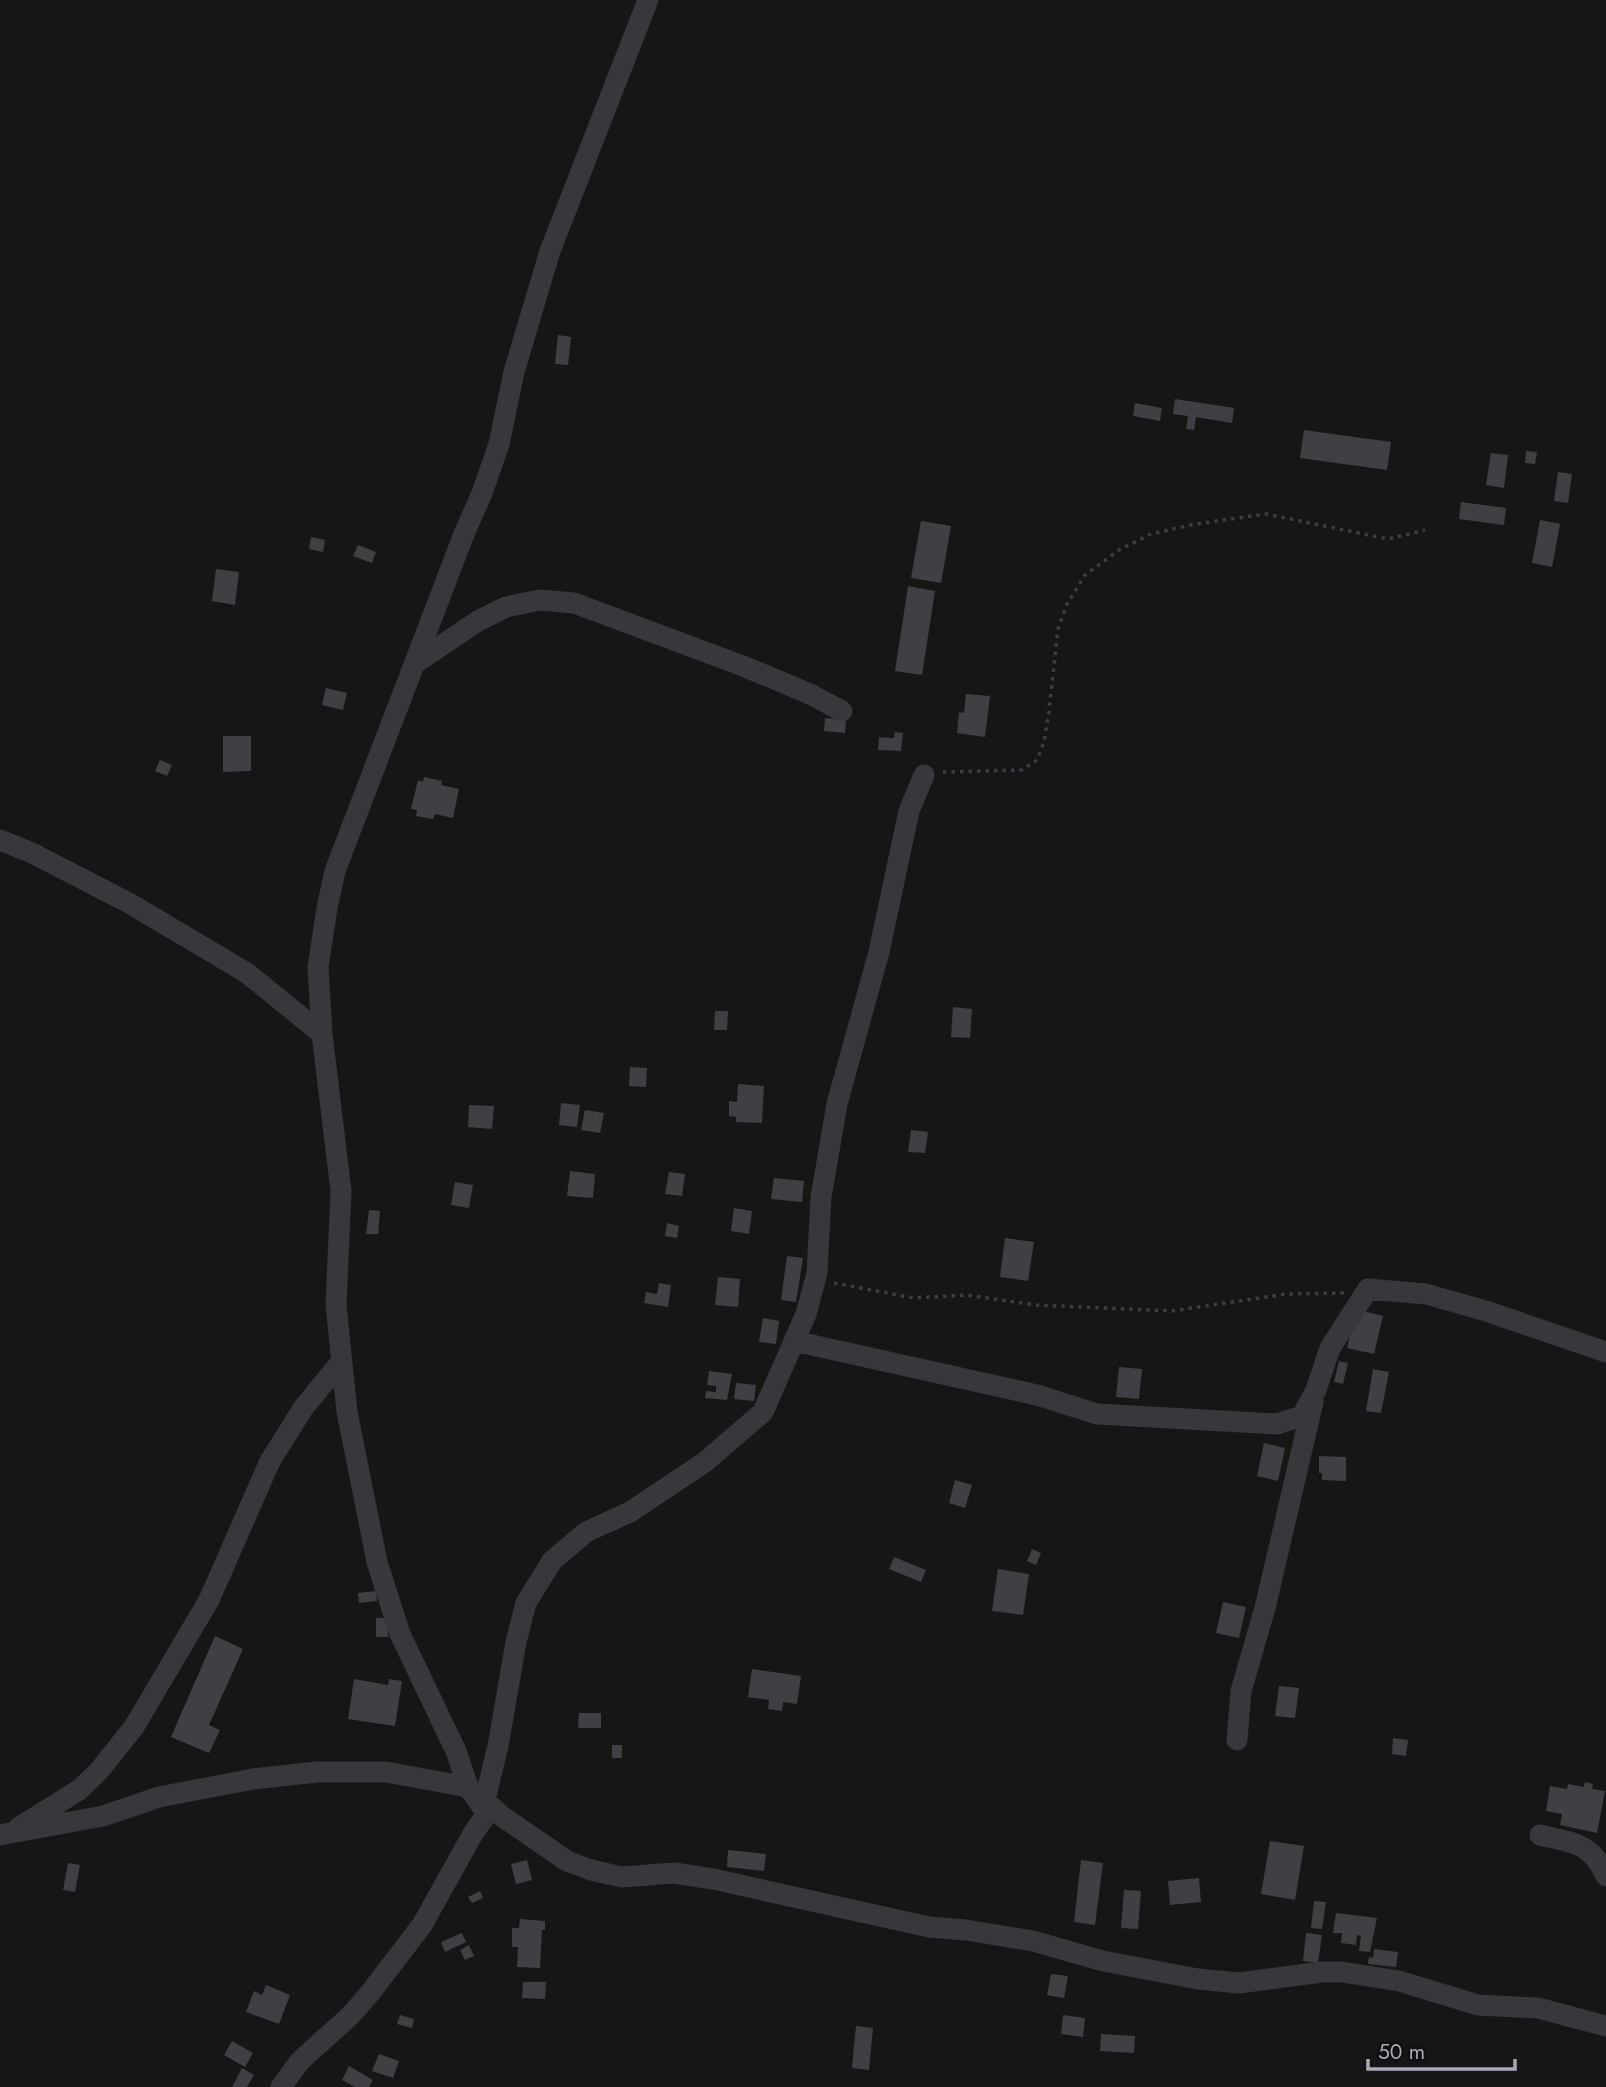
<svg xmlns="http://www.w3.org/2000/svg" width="1606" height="2087" font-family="Jost,sans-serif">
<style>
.building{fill:#404044}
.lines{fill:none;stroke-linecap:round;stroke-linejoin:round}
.path{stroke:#3d3e43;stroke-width:3.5;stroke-dasharray:3.5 5;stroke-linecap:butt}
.minor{stroke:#37373c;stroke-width:21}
</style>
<rect width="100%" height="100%" fill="#161617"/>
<path class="building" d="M558,335L571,337L568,365L555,364Z
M1175,399L1234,408L1232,423L1196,417L1194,430L1186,429L1188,416L1173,414Z
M1135,403L1162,408L1160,421L1133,416Z
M1304,430L1391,442L1387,470L1300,458Z
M1526,451L1537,452L1535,464L1525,463Z
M1491,453L1508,455L1504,488L1486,485Z
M1558,472L1572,474L1568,503L1554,501Z
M1461,502L1506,508L1504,525L1459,519Z
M1540,520L1560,524L1552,567L1532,563Z
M921,521L951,526L941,583L911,578Z
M311,537L325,540L323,552L309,549Z
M358,545L376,552L372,563L353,556Z
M216,569L239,572L235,605L212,601Z
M908,586L935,591L922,675L895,671Z
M326,688L347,693L343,710L322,705Z
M966,694L990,696L985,737L957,733L959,712L964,713Z
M825,718L846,720L845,733L824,731Z
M895,732L903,733L901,751L878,750L879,737L894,738Z
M223,736H251V771L223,772Z
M160,760L172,765L167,776L155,771Z
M424,777L442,781L441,785L459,789L453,818L435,814L433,819L416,816L417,810L411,809L418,780L423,782Z
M953,1007L972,1009L970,1038L951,1037Z
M715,1011H728L727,1030H714Z
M630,1067L647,1068L646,1087L629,1086Z
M738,1084L764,1086L762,1123L736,1122V1117L729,1116V1101L737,1102Z
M561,1103L580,1105L577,1127L559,1125Z
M469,1105L494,1106L492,1129L468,1127Z
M585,1110L604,1113L600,1133L581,1130Z
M911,1130L928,1132L925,1153L908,1152Z
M570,1171L595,1174L593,1198L567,1196Z
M669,1172L685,1174L682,1196L665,1194Z
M774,1178L804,1181L802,1202L771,1199Z
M455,1182L473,1185L469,1208L451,1205Z
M734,1208L752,1211L749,1234L731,1231Z
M369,1210L380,1211L378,1234H366Z
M667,1223L679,1226L677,1238L665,1236Z
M1005,1238L1034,1242L1028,1281L1000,1277Z
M787,1256L803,1258L796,1302L781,1300Z
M718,1277L740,1279L738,1307L715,1305Z
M659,1283L671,1285L668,1307L644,1303L646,1292L657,1294Z
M1356,1309L1383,1316L1374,1354L1347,1348Z
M763,1318L779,1321L776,1344L759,1342Z
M1339,1361L1348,1363L1343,1384L1334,1382Z
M1119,1367L1142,1369L1139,1399L1116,1397Z
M1373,1369L1389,1372L1381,1413L1366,1411Z
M709,1371L732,1374L727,1400L705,1398L706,1391L716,1392V1386L707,1385Z
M736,1383L756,1385L754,1401L734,1399Z
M1264,1443L1285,1448L1278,1481L1257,1476Z
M1319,1456L1346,1457V1481L1322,1480V1473H1319Z
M955,1480L972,1485L965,1508L949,1503Z
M1032,1549L1041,1553L1036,1565L1027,1561Z
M894,1557L926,1570L921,1582L889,1569Z
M998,1569L1029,1574L1023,1615L992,1611Z
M376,1591L377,1601L359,1603L358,1593Z
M1223,1602L1246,1607L1239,1638L1216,1633Z
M376,1618H388V1637H376Z
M215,1636L243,1649L209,1725L220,1730L209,1753L171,1737Z
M752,1669L801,1676L797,1704L783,1702L782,1711L768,1709L769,1700L748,1697Z
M354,1679L388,1685L389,1679L402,1681L395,1726L348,1719Z
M1279,1686L1299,1688L1295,1718L1275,1716Z
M579,1713H601V1728H578Z
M1393,1738L1408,1740L1406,1756L1392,1754Z
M612,1745H622V1758H612Z
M1585,1782L1593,1784L1592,1789L1605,1791L1597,1833L1560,1825L1562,1814L1546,1811L1550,1786L1567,1789L1568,1784L1584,1787Z
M1270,1841L1304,1846L1295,1900L1261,1894Z
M728,1850L766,1854L764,1871L727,1867Z
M527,1860L532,1880L516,1884L511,1864Z
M1081,1860L1103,1863L1095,1925L1074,1922Z
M68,1863L80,1865L75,1892L63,1890Z
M1199,1878L1201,1902L1170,1905L1168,1881Z
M1124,1890L1141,1891L1138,1929L1121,1928Z
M480,1891L483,1898L472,1903L468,1897Z
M1314,1901L1326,1902L1322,1929L1311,1928Z
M1336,1913L1377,1918L1370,1952L1359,1951L1361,1936L1357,1935L1356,1945L1341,1943L1342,1933H1333Z
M520,1919L545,1921V1930H542L540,1968L517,1967L518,1947H512V1928H519Z
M462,1933L466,1942L445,1952L441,1942Z
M1306,1933L1322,1935L1318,1963L1303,1961Z
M469,1945L474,1956L465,1960L460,1950Z
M1374,1949L1398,1952L1396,1967L1368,1964L1369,1957L1373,1958Z
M1051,1974L1068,1976L1064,1998L1047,1995Z
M523,1982H546L545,1999L522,1998Z
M266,1985L290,1995L279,2024L246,2012L254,1991L262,1995Z
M400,2015L414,2019L412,2028L397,2024Z
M1063,2015L1085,2018L1083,2037L1061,2034Z
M856,2026L873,2028L869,2070L852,2068Z
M1101,2034L1135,2036L1134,2053L1100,2051Z
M232,2041L253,2053L245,2067L224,2055Z
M379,2054L399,2061L393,2078L372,2071Z
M349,2066L373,2080L369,2087H355L342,2080Z
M242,2068L254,2075L247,2087H232Z"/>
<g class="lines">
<path class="path" d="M943,772L1022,770L1037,760L1044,742L1049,711L1058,629L1067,604L1085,575L1119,550L1151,534L1195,524L1266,514L1388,539L1425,530
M834,1283L914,1298L966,1295L1036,1305L1172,1311L1286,1294L1344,1293"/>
<path class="minor" d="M414,664L478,621L506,607L540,600L574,603L743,666L810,694L842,711
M0,840L32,853L129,903L247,973L322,1034
M794,1341L1037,1395L1097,1414L1277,1424L1302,1416L1316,1390L1330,1348L1368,1289L1426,1294L1486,1311L1606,1352
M1237,1740L1241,1691L1265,1608L1313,1402
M468,1787L456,1751L400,1634L377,1562L347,1412L336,1305L341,1191L322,1034L318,967L327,908L335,871L464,534L482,493L499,444L514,372L550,251L648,0
M483,1808L498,1746L516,1642L526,1603L552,1561L586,1532L630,1512L705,1462L763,1412L806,1314L817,1273L821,1197L837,1104L879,952L909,811L924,775
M18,1828L79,1790L98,1772L134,1727L209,1600L270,1461L304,1407L341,1362
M0,1835L103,1816L159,1797L253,1779L317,1772H386L468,1787L483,1808L492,1807L503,1817L567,1861L591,1870L622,1877L674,1873L713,1879L929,1927L966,1930L1033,1941L1103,1961L1198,1979L1239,1983L1322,1972H1342L1399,1981L1478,2005L1538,2008L1606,2026
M1540,1835C1573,1843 1591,1842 1606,1876
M281,2087L300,2061L351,2015L370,1993L422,1925L474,1832L492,1807"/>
</g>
<path d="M1368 2059v10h147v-10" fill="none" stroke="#a8abb7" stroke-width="3.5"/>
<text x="1378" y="2059" font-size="21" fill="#a8abb7" stroke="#111112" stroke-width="5" paint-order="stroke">50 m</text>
</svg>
